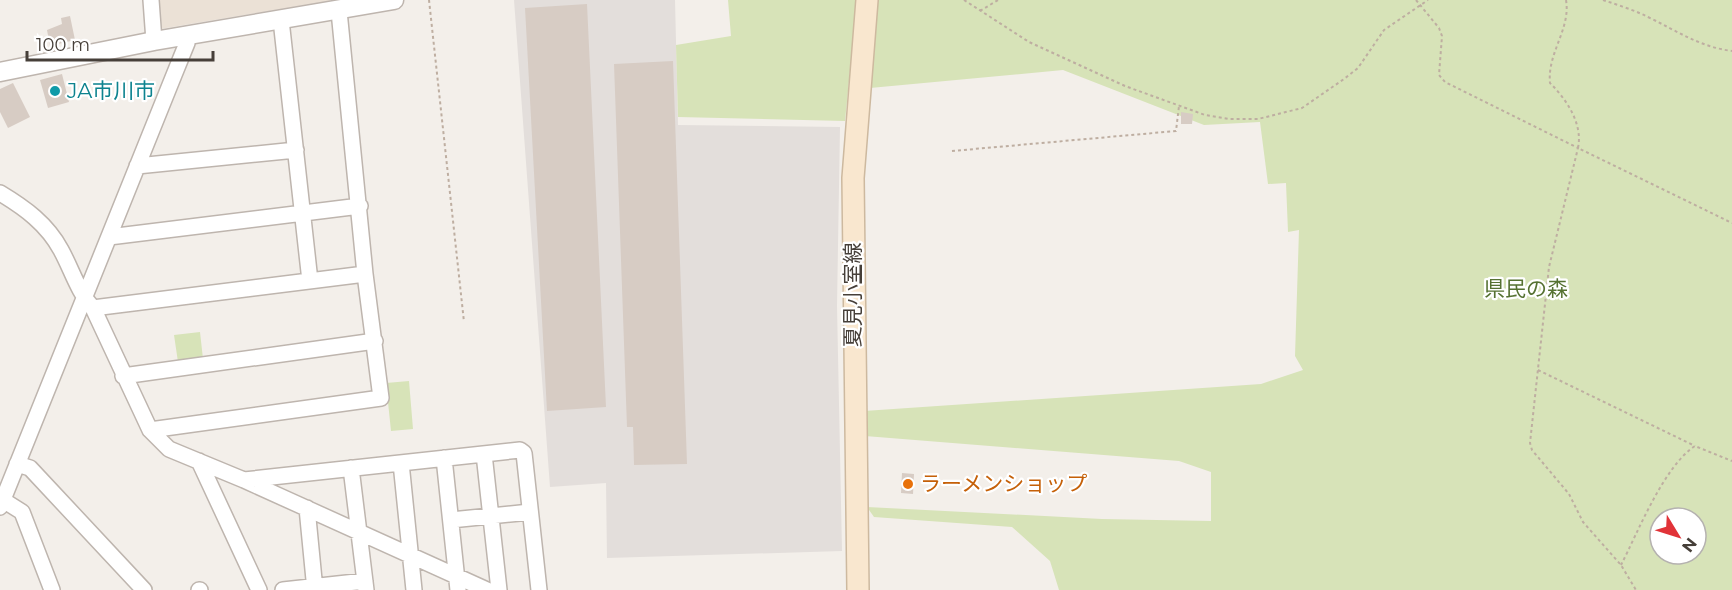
<svg xmlns="http://www.w3.org/2000/svg" width="1732" height="590" font-family="Montserrat,'Noto Sans JP',sans-serif">
<style>
.industrial{fill:#e3dedb}
.education{fill:#ebe1d6}
.green{fill:#d7e3b8;fill-rule:evenodd}
.building{fill:#d7ccc4}
.lines{fill:none;stroke-linecap:round;stroke-linejoin:round}
.minor-casing{stroke:#beb5ae;stroke-width:18}
.tertiary-casing{stroke:#beb5ae;stroke-width:21}
.secondary-casing{stroke:#cdb99f;stroke-width:24}
.path{stroke:#beaea1;stroke-width:2;stroke-dasharray:3 3;stroke-linecap:butt}
.minor{stroke:#fff;stroke-width:15}
.tertiary{stroke:#fff;stroke-width:18}
.secondary{stroke:#f9e7cf;stroke-width:21}
.culture-dot{fill:#0f9aa8;stroke:#fff;stroke-width:2}
.food-dot{fill:#e8710a;stroke:#fff;stroke-width:2}
.labels{text-anchor:middle;stroke-width:4.5;stroke-linejoin:round;paint-order:stroke}
.culture-label{font-size:21px;fill:#0d838f;stroke:#fff;text-anchor:start}
.park-label{font-size:21px;fill:#567232;stroke:#fff}
.street-label{font-size:21px;fill:#463f39;stroke:#fff}
.food-label{font-size:21px;fill:#c56008;stroke:#fff;text-anchor:start}
</style>
<rect width="100%" height="100%" fill="#f3efea"/>
<path class="industrial" d="M514,0H675L678,125L840,127L837,306L842,551L607,558L606,483L550,487Z"/>
<path class="education" d="M157,0H335L160,29Z"/>
<path class="green" d="M728,0H857L845,121L678,117L676,45L731,36Z
M878,0H1732V590H1059L1050,561L1012,527L874,517L867,507L1102,519L1211,521V472L1179,461L865,436L864,411L1261,384L1303,370L1295,356L1299,230L1288,232L1286,183L1268,184L1260,122L1204,125L1063,70L870,88ZM1660,518H1696V554H1660Z
M200,332L203,359L178,362L174,335Z
M409,381L413,429L391,431L386,383Z"/>
<path class="building" d="M587,4L606,407L547,411L525,8Z
M70,16L75,40L50,46L47,30L62,24L61,18Z
M673,61L687,464L634,465L633,427H627L614,64Z
M62,74L69,102L48,108L40,80Z
M13,83L30,117L8,128L0,112V89Z
M1181,112L1193,114L1192,124H1181Z
M902,473L914,474L913,494L901,493Z"/>
<g class="lines">
<g class="minor-casing">
<path id="minor" d="M151,0L154,41
M339,11L365,274
M281,20L310,281
M137,166L296,150
M0,193C25,208 47,224 61,250C72,270 78,292 93,308L150,430L169,449L244,480L487,590
M109,237L360,206
M93,308L365,274L381,398L150,430
M123,376L375,341
M484,454L499,590
M444,458L458,590
M199,461L259,590
M401,463L414,590
M17,464L30,468L144,590
M351,468L366,590
M244,480L520,450L524,453L539,590
M3,500L22,512L52,590
M0,507L174,75L187,43L186,36
M307,508L315,590
M451,520L530,512
M199,590H200
M283,590L365,581"/>
</g>
<g class="tertiary-casing">
<path id="tertiary" d="M0,72L154,41L394,0"/>
</g>
<g class="secondary-casing">
<path id="secondary" d="M858,590L853,178L867,0"/>
</g>
<path class="path" d="M429,0L464,322
M964,0L1029,42L1125,86L1205,115L1229,119H1258L1302,108L1344,79L1358,68L1384,30L1428,0
M1416,0L1439,28L1442,36L1439,75L1445,82L1578,148L1549,267L1530,443L1532,450L1569,494L1583,522L1621,565L1636,590
M1566,0C1571,29 1547,53 1550,83C1567,100 1583,124 1578,148L1732,223
M1603,0C1618,5 1634,10 1648,17C1677,31 1700,47 1732,51
M980,11L998,0
M952,151L1176,131L1179,106
M1538,370L1695,446
M1621,565C1638,532 1664,466 1695,446L1732,461"/>
<use href="#minor" class="minor"/>
<use href="#tertiary" class="tertiary"/>
<use href="#secondary" class="secondary"/>
</g>
<circle class="culture-dot" cx="55" cy="91" r="6"/>
<circle class="food-dot" cx="908" cy="484" r="6"/>
<g class="labels">
<g class="culture-label">
<text x="67" y="98">JA市川市</text>
</g>
<g class="park-label">
<text x="1526" y="296">県民の森</text>
</g>
<g class="street-label">
<text transform="translate(853 295) rotate(-90)" y="7">夏見小室線</text>
</g>
<g class="food-label">
<text x="920" y="491">ラーメンショップ</text>
</g>
</g>
<g transform="translate(1678 536) rotate(128)"><circle r="28" fill="#ffffff" stroke="#b5b2b0" stroke-width="1.5"/>
<path d="M0-4.5L10 22L0 15L-10 22Z" fill="#e13338"/>
<text y="-9" font-size="16" font-weight="bold" text-anchor="middle" fill="#463f39">N</text>
</g>
<path d="M27 51v9h186v-9" fill="none" stroke="#463f39" stroke-width="3"/>
<text x="36" y="51" font-size="18" fill="#463f39" stroke="#ffffff" stroke-width="4.5" paint-order="stroke">100 m</text>
</svg>
